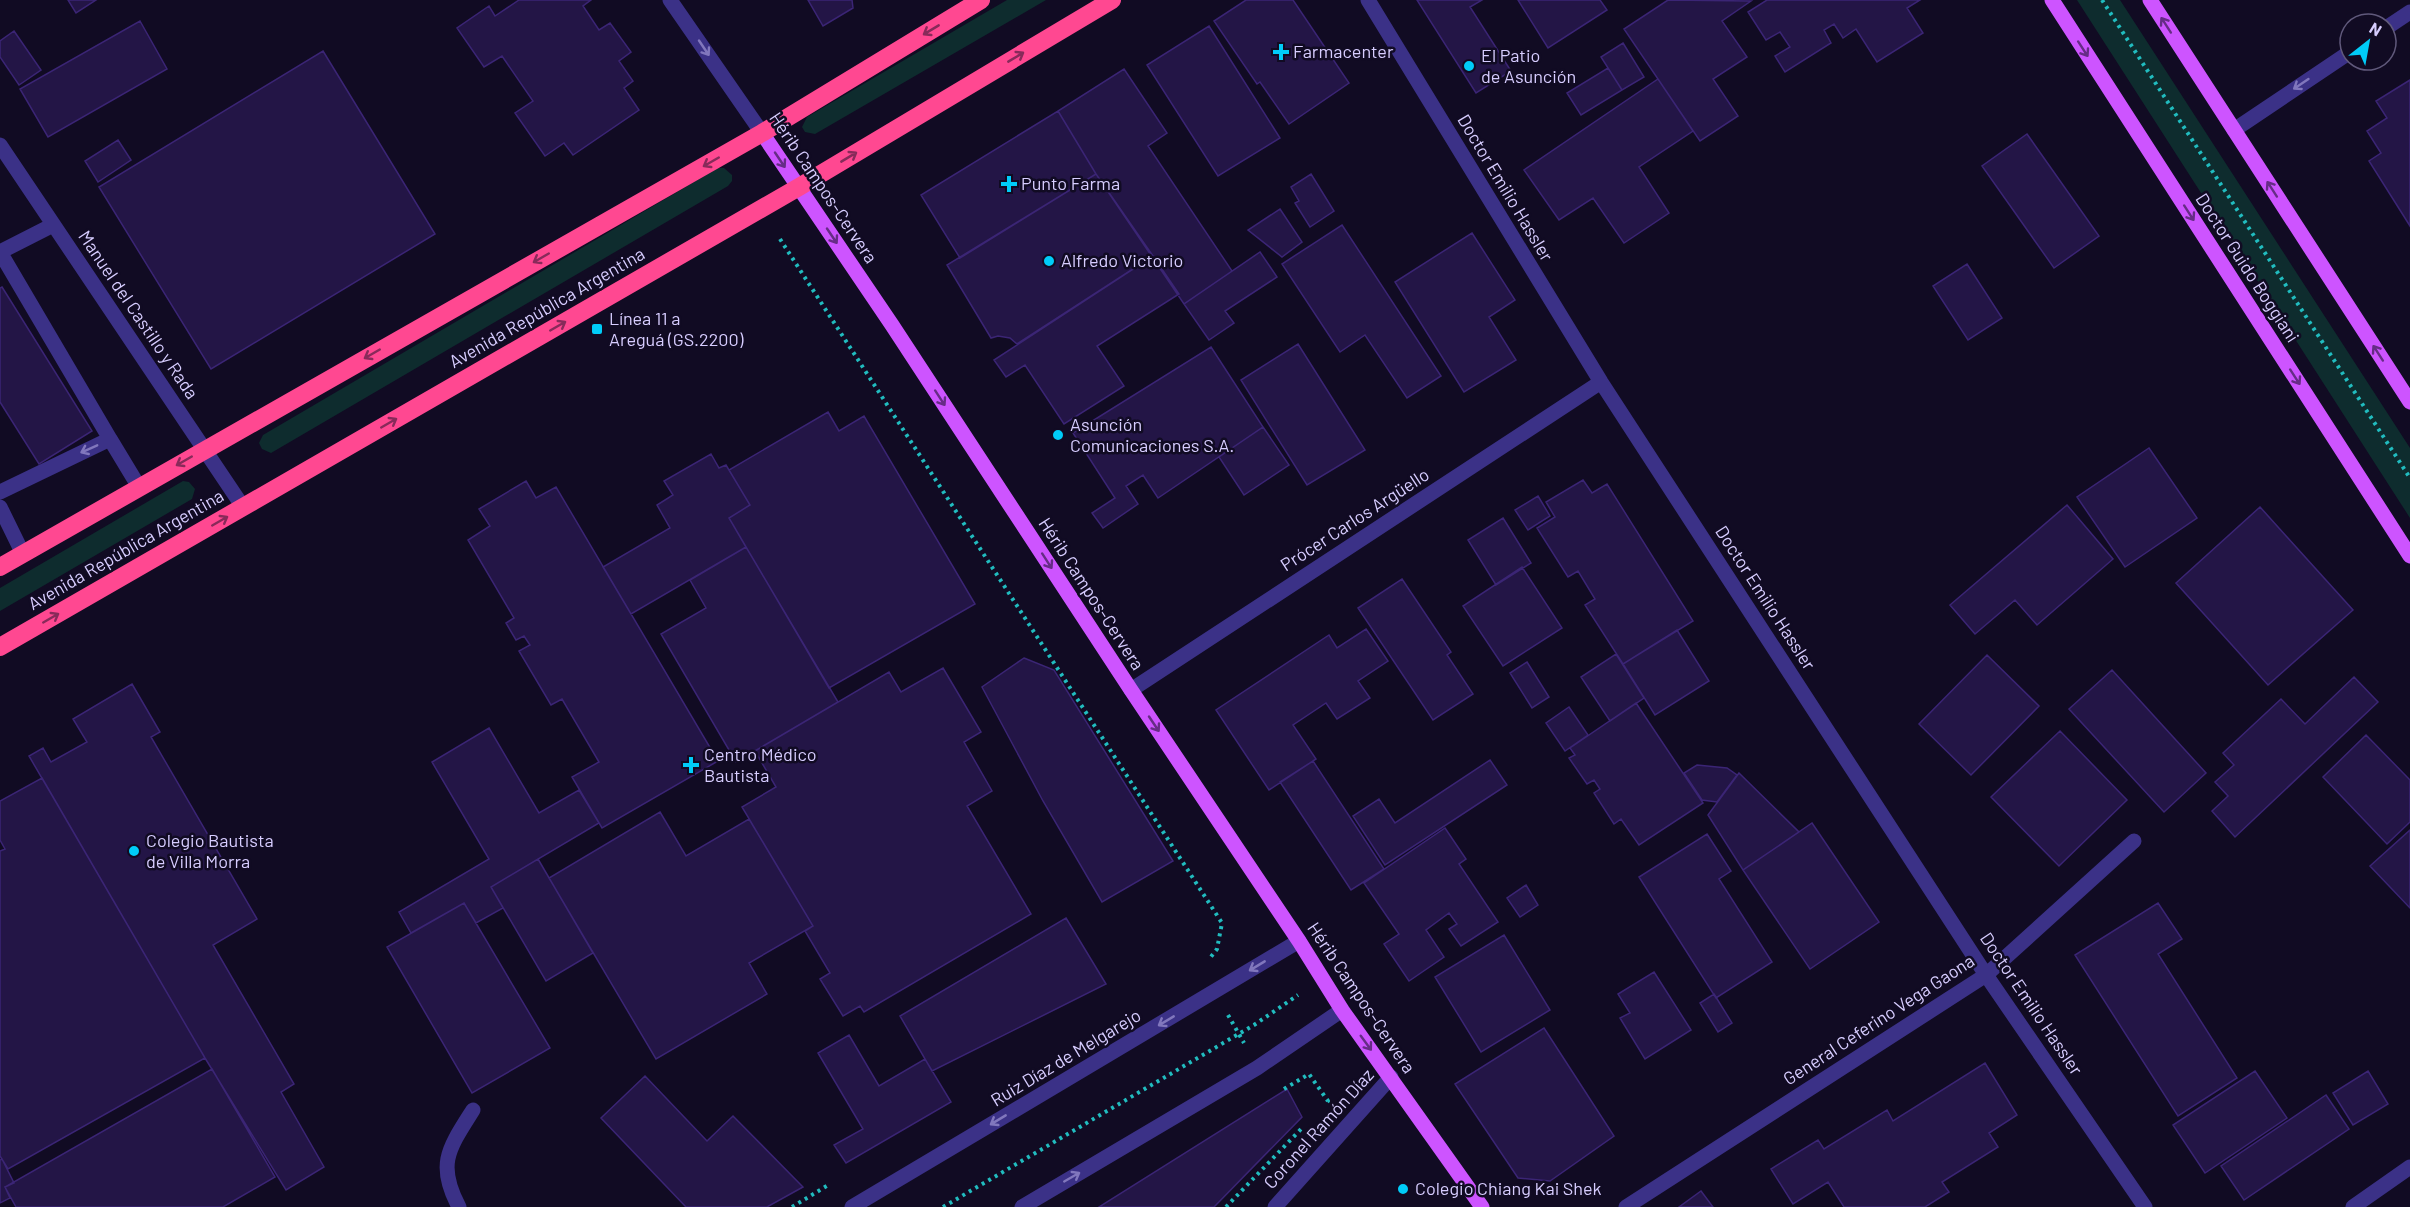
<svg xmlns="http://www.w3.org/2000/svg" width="2410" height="1207" font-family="Barlow,sans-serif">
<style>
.green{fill:#0e2c2e}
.building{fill:#231546;stroke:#3b2575;stroke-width:1.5}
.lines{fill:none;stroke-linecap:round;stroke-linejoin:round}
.path{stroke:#21bcbf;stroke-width:4;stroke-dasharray:3 4.5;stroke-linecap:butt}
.minor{stroke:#3b3187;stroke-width:15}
.major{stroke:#cd54ff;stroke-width:15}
.highway{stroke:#ff4891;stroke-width:18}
.oneway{stroke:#662c86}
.oneway2{stroke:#882a5a}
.oneway3{stroke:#8177bd}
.poi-dot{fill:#00ccf8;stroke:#110b23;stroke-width:2}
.labels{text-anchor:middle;stroke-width:5;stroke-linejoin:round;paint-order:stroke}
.poi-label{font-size:18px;fill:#d7cdff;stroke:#110b23;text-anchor:start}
.street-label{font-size:18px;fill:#d7cdff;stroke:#110b23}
</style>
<rect width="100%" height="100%" fill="#110b23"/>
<path class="green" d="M1007,0H1046L815,134L805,132L802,127L807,117Z
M2077,0H2120L2410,448V518Z
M718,168H724L732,175V181L728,186L271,453L262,449L259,443L263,435Z
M183,481L189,482L195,489L192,499L0,611V588Z"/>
<path class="building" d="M68,0H96L76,13Z
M519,0H591L583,6L599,30L610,23L631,52L619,61L633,81L624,88L639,110L573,155L564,143L545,156L515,113L533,101L502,56L484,67L457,28L489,6L495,16Z
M808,0H852L853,8L823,26Z
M1246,0H1293L1349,83L1289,124L1260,82L1257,84L1214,21Z
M1417,0H1482L1470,7L1511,71L1476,93Z
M1518,0H1600L1607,10L1548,48Z
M1668,0L1751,1L1722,21L1747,57L1713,79L1738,116L1700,141L1624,29Z
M1767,0H1920L1907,8L1923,33L1877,62L1856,29L1843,38L1834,24L1824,30L1831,43L1785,72L1775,56L1790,47L1780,32L1766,40L1748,12Z
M140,21L167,69L48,137L20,89Z
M1209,26L1280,138L1218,176L1147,65Z
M14,31L41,70L19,85L0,57V41Z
M1623,43L1644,77L1622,90L1601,57Z
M323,51L435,234L211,369L99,187Z
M1608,68L1622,90L1581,115L1567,93Z
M1124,69L1167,133L1148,146L1232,271L1184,304L1096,174L1058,111Z
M1658,79L1693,131L1639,167L1669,213L1624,243L1593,198L1559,220L1524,170Z
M2410,80V226L2369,161L2381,153L2367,131L2387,118L2376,101Z
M1058,111L1096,174L960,258L921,195Z
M2027,134L2099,236L2054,268L1982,166Z
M118,140L131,160L98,182L85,161Z
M1096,174L1153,256L1017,344L1010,338L998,336L991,338L947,265Z
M1311,174L1334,211L1310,227L1295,203L1299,201L1291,187Z
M1280,209L1302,242L1282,257L1248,230Z
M1342,225L1441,376L1407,398L1365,335L1340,352L1282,264Z
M1472,233L1515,300L1489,317L1516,360L1464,392L1395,282Z
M1260,252L1277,277L1225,311L1234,323L1209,340L1184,304Z
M1153,256L1179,294L1097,346L1124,386L1064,424L1025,365L1006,377L994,360Z
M1967,264L2002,318L1968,340L1933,286Z
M2,287L92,431L39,464L0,402V288Z
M1298,344L1365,450L1307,485L1241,380Z
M1211,347L1263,427L1158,498L1143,475L1126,486L1138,504L1103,528L1092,513L1115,498L1073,433Z
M828,412L839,431L864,416L975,604L829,688L729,518L750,505L729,470Z
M1263,427L1289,465L1244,495L1219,457Z
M2149,448L2197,518L2125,567L2077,497Z
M711,454L719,468L726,465L750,505L729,518L746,547L631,614L603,567L670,528L657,505L673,495L664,481Z
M1583,480L1592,493L1607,484L1693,621L1623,664L1585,605L1595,599L1578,571L1568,577L1537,528L1555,517L1546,502Z
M526,481L536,498L556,487L718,761L602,828L572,777L599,762L562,699L551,705L519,651L530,645L524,636L516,640L506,623L514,618L468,540L490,526L479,509Z
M1538,496L1550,516L1528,530L1515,510Z
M2067,505L2113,559L2037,625L2015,600L1975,634L1950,605Z
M2260,507L2353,610L2268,685L2176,583Z
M1503,518L1531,563L1496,585L1468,540Z
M746,547L838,702L736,762L661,634L706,608L690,580Z
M1522,567L1562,628L1503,666L1463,606Z
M1402,579L1451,652L1447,655L1473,694L1433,720L1358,608Z
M1366,629L1388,661L1358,681L1370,698L1337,719L1326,703L1293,725L1316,759L1269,790L1216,710L1329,635L1337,648Z
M1677,630L1709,681L1655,715L1623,664Z
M1616,654L1644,698L1610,721L1581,677Z
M1987,655L2039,706L1971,775L1919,724Z
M1024,658L1054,670L1173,861L1102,902L1043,801L982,687Z
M1527,662L1549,697L1532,708L1510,673Z
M943,668L981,732L964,742L992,791L967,806L1031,914L864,1012L860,1006L843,1016L820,979L830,973L805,931L813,926L742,807L776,787L755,751L889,672L901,692Z
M2112,670L2206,773L2164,812L2069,709Z
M2354,677L2378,702L2235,837L2212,811L2228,796L2215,782L2234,765L2223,753L2281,699L2305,724Z
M132,684L160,732L151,737L257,919L213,945L294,1084L281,1092L324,1167L286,1190L205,1058L29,756L43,748L51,762L87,742L73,719Z
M1636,703L1703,803L1639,845L1621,819L1614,824L1594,793L1600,789L1594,780L1587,784L1569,758L1575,755L1570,748Z
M1569,707L1588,735L1565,751L1546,723Z
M489,728L539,813L579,790L599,823L491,887L503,908L476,923L464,903L411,933L399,912L489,859L432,762Z
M2060,731L2127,800L2059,866L1991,797Z
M2366,735L2410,780V822L2387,844L2323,777Z
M1490,760L1507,785L1385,865L1353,816L1379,799L1395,823Z
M1313,761L1384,869L1351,890L1280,782Z
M1697,765L1727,768L1737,775L1717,802L1702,800L1684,773Z
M1739,773L1799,832L1743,870L1708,815Z
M42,778L205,1058L8,1169L0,1156V851L5,849L0,840V801Z
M660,812L686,856L749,819L813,926L749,963L767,994L656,1059L549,878Z
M1812,823L1879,922L1810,969L1743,870Z
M1445,828L1466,859L1459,864L1498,922L1461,946L1449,929L1457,924L1449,913L1426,930L1444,957L1409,981L1384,944L1399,934L1364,883Z
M2410,830V908L2370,866Z
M1707,834L1731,871L1719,879L1772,962L1716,998L1639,877Z
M538,859L593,953L546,981L491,887Z
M1526,885L1538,905L1520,917L1507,898Z
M464,903L550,1048L472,1093L387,947Z
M2158,903L2182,939L2158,954L2237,1078L2178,1116L2075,955Z
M1066,918L1106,984L932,1071L900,1016Z
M1504,935L1550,1010L1481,1052L1435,977Z
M1654,972L1691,1030L1645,1059L1620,1018L1630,1013L1618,994Z
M1714,994L1732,1023L1718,1032L1700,1003Z
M1544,1028L1614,1136L1550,1181L1518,1178L1455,1084Z
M849,1035L879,1086L925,1059L951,1102L846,1163L834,1145L863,1129L818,1053Z
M1985,1063L2017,1115L1989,1133L1998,1147L1942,1182L1949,1192L1925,1207H1844L1828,1182L1793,1204L1771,1169L1818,1140L1824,1149L1887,1110L1893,1121Z
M212,1069L275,1177L223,1207H16L5,1187Z
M2255,1071L2287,1118L2205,1173L2173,1125Z
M2368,1071L2388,1104L2353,1125L2333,1093Z
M645,1076L707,1141L733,1116L803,1187L767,1207H686L601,1118Z
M1287,1089L1302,1117L1214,1207H1099Z
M2326,1095L2349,1129L2244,1200L2221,1166Z
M2,1159L14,1183L5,1187L10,1198L0,1203V1160Z
M1701,1191L1713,1207H1679Z"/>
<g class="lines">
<path class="path" d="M2102,0L2410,478
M780,239L1222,923L1217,949L1210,958
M1228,1015L1244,1043
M1284,1089L1309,1074L1328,1101L1326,1102
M792,1207L830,1184
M943,1207L1254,1025L1298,995
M1226,1207L1303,1127"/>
<path class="minor" d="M670,0L762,133
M1368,0L1601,382L1986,975L2145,1207
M2386,28L2410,12
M2234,130L2350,52
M0,145L243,507
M0,252L110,439
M0,252L53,225
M0,492L110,439L139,487
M0,507L23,554
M1131,690L1601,382
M459,1207C436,1164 449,1148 473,1110
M852,1207L1299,941
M1022,1207L1257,1068L1342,1010
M1275,1207L1391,1077
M1626,1207L1986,975L2134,841
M2353,1207L2410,1167"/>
<path class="major" d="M2052,0L2410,556
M2150,0L2410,402
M762,133L892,325L1131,690L1299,941L1342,1010L1482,1207"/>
<path class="highway" d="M0,567L762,133L981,0
M0,647L799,187L1112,0"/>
</g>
<defs><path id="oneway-shaft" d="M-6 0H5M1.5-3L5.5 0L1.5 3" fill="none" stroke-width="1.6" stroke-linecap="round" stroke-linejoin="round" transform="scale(1.5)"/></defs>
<g class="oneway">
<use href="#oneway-shaft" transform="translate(2166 25) rotate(-123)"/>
<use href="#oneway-shaft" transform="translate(2083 49) rotate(57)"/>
<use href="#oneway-shaft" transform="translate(780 160) rotate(56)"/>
<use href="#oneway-shaft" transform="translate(2272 189) rotate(-123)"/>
<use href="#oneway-shaft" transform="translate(2189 213) rotate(57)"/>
<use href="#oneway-shaft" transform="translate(832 236) rotate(56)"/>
<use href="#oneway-shaft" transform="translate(2378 353) rotate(-123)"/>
<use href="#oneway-shaft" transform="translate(2295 377) rotate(57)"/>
<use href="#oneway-shaft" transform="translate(940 398) rotate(57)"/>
<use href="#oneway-shaft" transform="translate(1047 561) rotate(57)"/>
<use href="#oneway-shaft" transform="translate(1154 724) rotate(56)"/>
<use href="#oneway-shaft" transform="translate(1366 1043) rotate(54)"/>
</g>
<g class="oneway2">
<use href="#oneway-shaft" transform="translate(931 30) rotate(149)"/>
<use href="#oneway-shaft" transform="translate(1016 57) rotate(-31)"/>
<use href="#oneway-shaft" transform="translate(849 157) rotate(-31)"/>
<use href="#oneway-shaft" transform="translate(711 162) rotate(150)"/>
<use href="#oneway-shaft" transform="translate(541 258) rotate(150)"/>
<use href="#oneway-shaft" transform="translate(558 326) rotate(-30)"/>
<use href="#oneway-shaft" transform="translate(372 354) rotate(150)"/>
<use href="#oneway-shaft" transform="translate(389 423) rotate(-30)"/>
<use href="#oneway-shaft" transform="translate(184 461) rotate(150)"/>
<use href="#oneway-shaft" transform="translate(220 521) rotate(-30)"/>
<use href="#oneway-shaft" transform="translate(51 618) rotate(-30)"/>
</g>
<g class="oneway3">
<use href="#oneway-shaft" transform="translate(704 48) rotate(56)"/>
<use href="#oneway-shaft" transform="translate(2301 84) rotate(146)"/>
<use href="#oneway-shaft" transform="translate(89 449) rotate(156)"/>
<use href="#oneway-shaft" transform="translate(1257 966) rotate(149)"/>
<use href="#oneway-shaft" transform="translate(1166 1021) rotate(149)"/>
<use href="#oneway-shaft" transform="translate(998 1120) rotate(149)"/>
<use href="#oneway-shaft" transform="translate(1072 1177) rotate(-30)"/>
</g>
<g class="poi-dot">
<path d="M1278 43h6v6h6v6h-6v6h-6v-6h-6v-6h6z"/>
<circle cx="1469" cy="66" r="6"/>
<path d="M1006 175h6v6h6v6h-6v6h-6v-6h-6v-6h6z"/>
<circle cx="1049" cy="261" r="6"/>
<rect x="591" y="323" width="12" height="12" rx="3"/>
<circle cx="1058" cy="435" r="6"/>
<path d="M688 756h6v6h6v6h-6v6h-6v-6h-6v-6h6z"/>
<circle cx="134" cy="851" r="6"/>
<circle cx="1403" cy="1189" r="6"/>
</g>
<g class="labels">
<g class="poi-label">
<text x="1293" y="58">Farmacenter</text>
<text x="1481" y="62">El Patio<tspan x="1481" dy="21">de Asunción</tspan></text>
<text x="1021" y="190">Punto Farma</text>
<text x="1061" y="267">Alfredo Victorio</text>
<text x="609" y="325">Línea 11 a<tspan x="609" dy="21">Areguá (GS.2200)</tspan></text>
<text x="1070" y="431">Asunción<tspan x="1070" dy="21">Comunicaciones S.A.</tspan></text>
<text x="704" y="761">Centro Médico<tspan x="704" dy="21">Bautista</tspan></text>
<text x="146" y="847">Colegio Bautista<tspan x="146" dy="21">de Villa Morra</tspan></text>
<text x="1415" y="1195">Colegio Chiang Kai Shek</text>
</g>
<g class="street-label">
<text transform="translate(823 188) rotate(56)" y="6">Hérib Campos-Cervera</text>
<text transform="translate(1505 188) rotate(59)" y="6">Doctor Emilio Hassler</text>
<text transform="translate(2247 268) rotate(57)" y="6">Doctor Guido Boggiani</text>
<text transform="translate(547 308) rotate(-30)" y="6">Avenida República Argentina</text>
<text transform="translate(138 315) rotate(56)" y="6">Manuel del Castillo y Rada</text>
<text transform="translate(1355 520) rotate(-33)" y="6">Prócer Carlos Argüello</text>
<text transform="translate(126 550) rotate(-30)" y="6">Avenida República Argentina</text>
<text transform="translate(1091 594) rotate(57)" y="6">Hérib Campos-Cervera</text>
<text transform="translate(1765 598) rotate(57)" y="6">Doctor Emilio Hassler</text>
<text transform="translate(1361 998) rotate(56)" y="6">Hérib Campos-Cervera</text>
<text transform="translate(2031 1004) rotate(56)" y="6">Doctor Emilio Hassler</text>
<text transform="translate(1879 1020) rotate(-33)" y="6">General Ceferino Vega Gaona</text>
<text transform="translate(1066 1058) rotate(-31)" y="6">Ruiz Díaz de Melgarejo</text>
<text transform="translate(1319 1129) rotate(-48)" y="6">Coronel Ramón Díaz</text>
</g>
</g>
<g transform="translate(2368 42) rotate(31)"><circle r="28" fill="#110b23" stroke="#60597b" stroke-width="1.5"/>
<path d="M0-4.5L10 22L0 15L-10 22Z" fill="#00ccf8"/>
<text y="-9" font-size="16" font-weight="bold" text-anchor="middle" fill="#d7cdff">N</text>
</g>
</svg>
